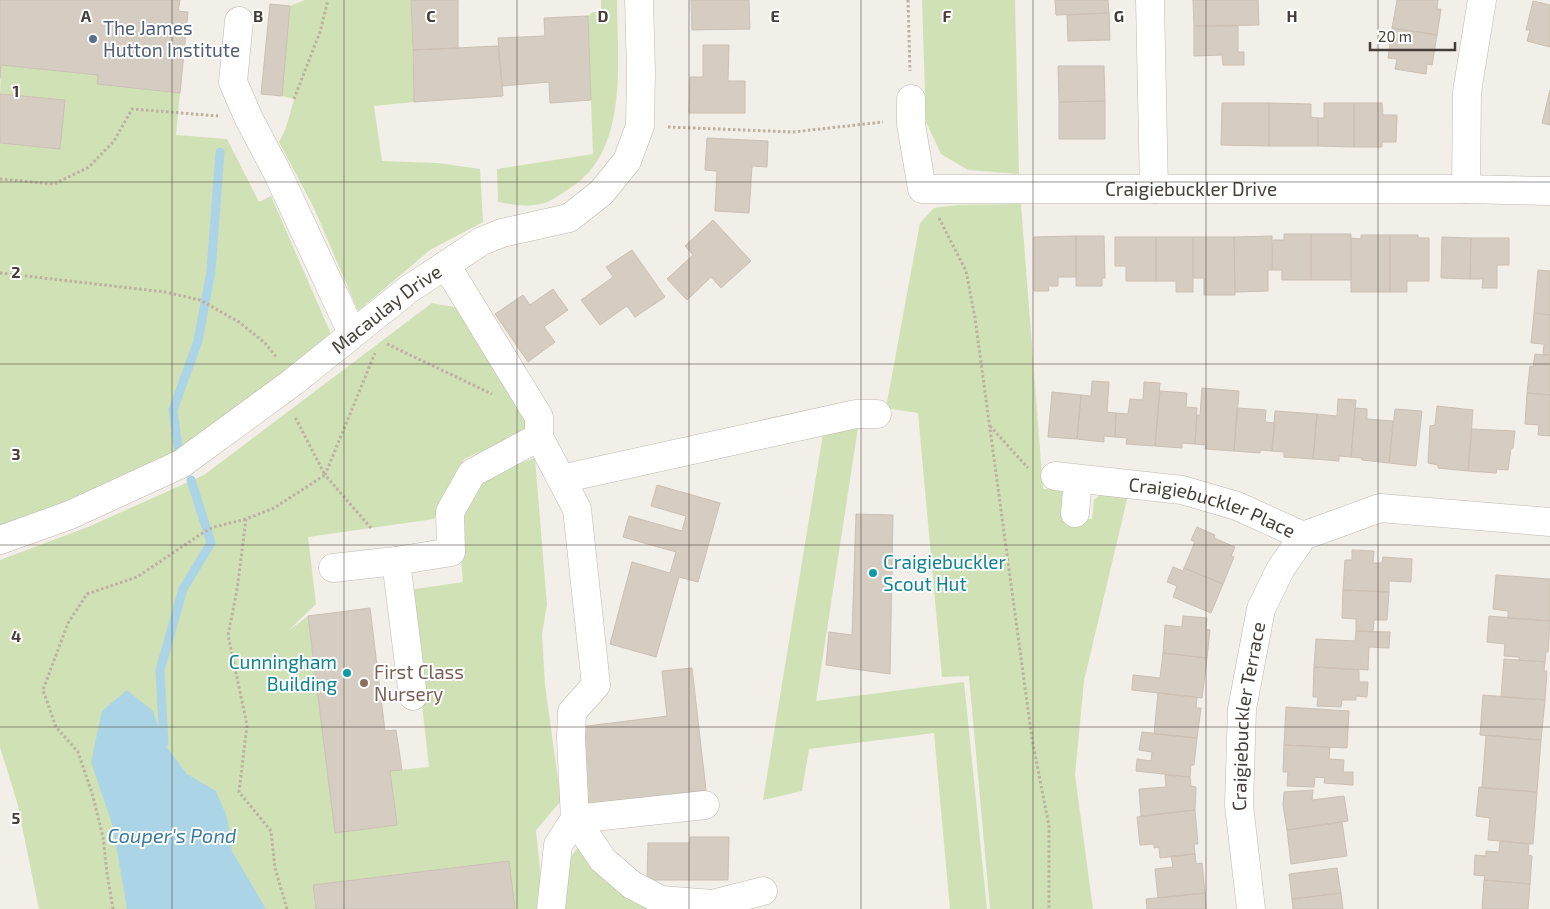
<svg xmlns="http://www.w3.org/2000/svg" width="1550" height="909" font-family="'Exo 2',sans-serif">
<style>
.green{fill:#d1e1b6}
.water{fill:#acd4e7}
.lines{fill:none;stroke-linecap:round;stroke-linejoin:round}
.stream{stroke:#acd4e7;stroke-width:9}
.building{fill:#d5ccc2;stroke:#ccc0b3}
.minor-casing{stroke:#bfb8af;stroke-width:29}
.path{stroke:#bcb09f;stroke-width:3;stroke-dasharray:2.5 2.5;stroke-linecap:butt}
.minor{stroke:#fff;stroke-width:28}
.grid{fill:none;stroke:#453f38;stroke-width:1;stroke-opacity:0.55}
.service-dot{fill:#5c6f8a;stroke:#fff;stroke-width:2}
.culture-dot{fill:#0f9aa8;stroke:#fff;stroke-width:2}
.education-dot{fill:#8d6e63;stroke:#fff;stroke-width:2}
.labels{text-anchor:middle;stroke-width:4;stroke-linejoin:round;paint-order:stroke}
.service-label{font-size:19px;fill:#4e5e75;stroke:#fff;text-anchor:start}
.street-label{font-size:19px;fill:#453f38;stroke:#fff}
.culture-label{font-size:19px;fill:#0d838f;stroke:#fff;text-anchor:start}
.education-label{font-size:19px;fill:#785e54;stroke:#fff;text-anchor:start}
.water-label{font-size:20px;font-style:italic;fill:#3c7b9c;stroke:#fff}
.grid-label{font-size:16px;text-anchor:middle;font-weight:bold;fill:#453f38;stroke:#fff;stroke-width:4;stroke-linejoin:round;paint-order:stroke}
</style>
<rect width="100%" height="100%" fill="#f2eee8"/>
<path class="green" d="M305,0H411L414,102L374,106L382,161L438,163L480,169L483,222L430,250L358,311L314,208L279,142L286,128L294,99L282,96L290,6Z
M601,0H617C617,63 630,153 567,190C561,194 554,199 547,202C532,208 514,205 498,202L497,169L593,154L588,16L593,12H601Z
M922,0H1015L1019,174L968,170L941,154L926,122Z
M1,65L98,75L97,84L180,93L176,135L227,139L259,202L271,196L331,334L179,455L80,500L0,528V143L60,149L65,101L0,94Z
M1021,204L1043,489H1063L1071,519H1092L1094,500L1108,490L1129,491L1084,681L1075,775L1093,909H990L969,676L942,677L918,413L886,408L920,223L934,208L958,205Z
M432,303L459,308L533,428L464,459L434,519L308,537L316,604L288,631L308,616L335,833L397,825L390,771L429,767L409,590L463,582L457,514L475,479L535,458L547,605L542,634L545,685L561,801L536,830L544,909H515L509,861L314,885L316,909H39L17,802L0,747V560L88,527L204,475Z
M858,428L816,701L964,682L987,909H950L934,733L809,749L802,791L763,800L823,434Z
M583,840L661,909H557L569,860Z"/>
<path class="water" d="M127,690L153,711L164,743L187,774L216,791L227,817L232,851L266,909H127L113,827L91,762L102,711Z"/>
<g class="lines">
<path class="stream" d="M179,455L173,410L198,341L211,271L220,152
M164,743L160,670L183,589L211,543L191,480"/>
</g>
<path class="building" d="M0,0H180L178,11L188,12L180,93L97,84L98,75L1,65L0,78Z
M411,0H458V48L413,50Z
M691,0H749L750,29L692,30Z
M1055,0H1108L1109,13L1056,15Z
M1193,0H1258L1259,25L1194,26Z
M1397,0H1438L1437,9H1441L1437,35L1392,28Z
M1533,1L1550,5V47L1527,41L1530,30H1526Z
M270,4L290,6L282,96L261,94Z
M1109,13L1110,40L1068,41L1067,15Z
M588,16L591,100L550,103L549,82L502,86L498,38L545,36L544,18Z
M1194,26H1238V52H1244V65H1223L1222,55L1194,56Z
M1392,28L1437,35L1432,65L1427,64L1426,74L1395,69L1397,59L1388,58Z
M703,45H729L728,81H745V113H689L690,77H703Z
M498,46L503,96L414,102L413,50Z
M1058,66H1104L1105,101L1059,102Z
M1550,90V125L1542,123Z
M0,94L65,100L60,149L0,143Z
M1105,101V139H1059V102Z
M1222,103H1269V146L1221,145Z
M1269,103L1311,104V117L1318,118V146H1269Z
M1324,103H1354V147L1318,146V118H1324Z
M1354,103H1382L1383,115H1397L1396,142H1382V147H1354Z
M707,138L768,141L767,167L752,166L749,213L715,211L717,171L705,170Z
M713,220L751,261L721,288L711,277L687,300L667,279L693,255L685,246Z
M1284,234H1311V280H1282V270H1272L1273,240H1284Z
M1311,234H1351V280H1311Z
M1361,235H1390V292H1351V238L1361,239Z
M1390,235H1418V238H1429V281H1407V292H1390Z
M1076,236V277H1058V286H1048L1049,291H1034V237Z
M1076,236H1104L1105,278H1102V286H1076Z
M1272,236V270H1268V291L1235,292L1234,237Z
M1115,237H1156V281H1126V266H1115Z
M1156,237H1193V292H1176V281H1156Z
M1193,237H1234L1235,295H1204V278H1193Z
M1442,237L1471,238L1470,279L1441,278Z
M1471,238H1509V265H1497V288H1482L1483,279H1470Z
M632,250L665,297L635,317L627,306L600,325L581,300L613,277L606,267Z
M1538,270L1550,271V315L1534,313Z
M553,289L568,310L544,327L555,342L528,362L495,314L523,295L530,305Z
M1534,313L1550,315V355H1543L1544,344L1531,343Z
M1535,354L1550,355V395L1527,393L1530,366L1533,367Z
M1092,381L1109,382L1107,412L1116,413L1115,437L1104,436V442L1077,439L1081,395L1091,396Z
M1144,382L1160,383L1155,446L1126,444L1127,438L1115,437L1116,413L1128,414L1130,399L1143,400Z
M1202,388L1239,391L1234,451L1205,449L1206,445L1195,444L1197,415H1200Z
M1160,391L1187,393L1186,407L1197,408L1195,444L1182,443V448L1155,446Z
M1052,392L1081,395L1077,439L1048,437Z
M1527,393L1550,395V436L1538,435L1539,425L1525,424Z
M1338,399L1356,400L1351,457L1339,456V461L1313,459L1317,414L1337,416Z
M1437,406L1473,410L1468,471L1438,468V465L1428,463L1430,426L1435,425Z
M1237,408L1266,410L1265,422L1275,423L1272,451L1260,450V453L1234,451Z
M1355,408L1367,409V419L1393,421L1389,463L1362,460V458L1351,457Z
M1395,409L1422,411L1416,466L1389,463Z
M1275,411L1317,414L1313,459L1284,457V452L1272,451Z
M1472,429L1515,431L1513,448H1511L1508,470L1497,469L1496,473L1468,471Z
M657,485L720,503L698,582L679,577L656,657L610,644L632,562L670,573L676,552L623,537L629,516L682,531L686,516L651,506Z
M856,514L893,515L890,674L826,665L829,632L852,635Z
M1197,527L1215,535L1214,538L1235,547L1231,556L1234,557L1223,584L1184,568L1195,542L1191,540Z
M1352,550L1374,551L1373,563H1382L1383,557L1412,559L1411,582L1389,581V592L1343,590L1345,560H1352Z
M1173,567L1183,571L1184,568L1223,584L1211,613L1173,597L1177,586L1167,582Z
M1496,575L1550,579V621L1508,618V611L1493,609Z
M1343,590L1389,592L1387,620H1374L1373,632L1356,631V619L1342,618Z
M370,608L385,731L396,730L402,770L390,771L397,825L335,833L308,616Z
M1183,616L1207,618L1206,629L1210,630L1207,658L1163,653L1165,625L1182,627Z
M1489,616L1550,621L1548,652H1546L1545,662L1519,660V657L1504,656L1505,644L1487,642Z
M1356,631L1390,632L1389,648L1369,647L1368,670L1314,667L1316,639L1355,641Z
M1163,653L1207,658L1202,698L1132,690L1133,675L1160,678Z
M1504,659L1545,662L1544,671H1547L1545,700L1501,697Z
M1314,667L1359,670V682H1368L1367,697L1356,696V700H1342L1341,707L1317,706L1318,697H1313Z
M692,668L706,790L588,804L579,727L667,716L662,671Z
M1158,693L1197,697L1196,708H1201L1197,738L1154,734Z
M1483,695L1545,700L1541,740L1480,735Z
M1286,707L1349,711L1347,748L1284,745Z
M1142,732L1197,738L1194,765H1191L1190,777L1136,771L1137,759L1151,761L1152,752L1139,750Z
M1486,735L1541,740L1537,792L1482,788Z
M1284,745L1330,747L1329,759L1344,760L1343,772H1353V785L1324,783L1325,778L1315,777L1314,787L1287,786L1288,772H1283Z
M1165,775L1190,777L1191,786L1196,787L1195,810L1141,816L1139,789L1166,787Z
M1479,787L1537,792L1533,844L1488,840L1490,818L1476,816Z
M1313,790L1312,800L1344,796L1348,821L1287,830L1283,805L1284,792Z
M1195,810L1198,844H1194L1195,854L1160,858L1159,847L1154,848V844L1140,845L1137,817Z
M1342,822L1347,856L1291,864L1287,830Z
M690,837H729L728,880H647L648,843H690Z
M1500,841L1529,844L1528,855L1532,856L1530,884L1484,880L1485,876L1474,875L1475,855L1486,856V851L1499,852Z
M1195,854L1196,864L1202,863L1205,893L1158,898L1155,869L1173,867L1171,856Z
M509,861L515,909H316L313,885Z
M1337,868L1341,893L1292,899L1289,874Z
M1484,880L1530,884L1528,909H1482Z
M1205,893L1206,909H1147L1146,899Z
M1341,893L1343,909H1293L1292,899Z"/>
<g class="lines">
<g class="minor-casing">
<g id="minor">
<path d="M1150,0L1154,189"/>
<path d="M239,21L233,82L249,119L277,172L352,333"/>
<path id="s1" d="M911,99V124L922,189H1466L1550,191"/>
<path d="M1466,189L1467,92L1482,0"/>
<path d="M539,437L577,509L596,685L572,712L571,738L575,819L603,860L632,885L661,900L712,904L763,891"/>
<path id="s2" d="M1055,476L1182,490L1237,506L1303,536L1380,508L1550,522"/>
<path d="M561,479L856,414H877"/>
<path d="M1075,513L1078,479"/>
<path id="s3" d="M0,540L70,515L181,464L293,382L409,289L482,241L502,233L569,218L601,193L627,161L640,126L641,71L639,0"/>
<path d="M333,568L396,561"/>
<path d="M413,696L396,561L451,552L450,512L472,473L539,437V417L446,265"/>
<path d="M551,909L558,845L575,819L705,805"/>
<path id="s4" d="M1251,909L1239,805L1242,709L1261,609L1280,570L1303,536"/>
</g>
</g>
<path class="path" d="M908,0L910,71
M294,99L320,32L328,0
M668,127L793,132L883,122
M0,179L54,184L89,167L114,141L132,109L218,116
M939,218L966,271L975,318L1032,739L1049,826V909
M0,273L165,292L200,300L239,322L265,343L277,358
M387,344L492,394
M990,426L1028,468
M371,528L325,475L375,353
M113,909L107,873L103,837L92,793L78,752L56,727L43,690L68,623L87,594L137,577L204,532L214,527L246,519
M287,909L275,868L271,831L239,792L247,725L228,635L237,590L246,519L274,508L325,475L295,417"/>
<use href="#minor" class="minor"/>
</g>
<path class="grid" d="M172,0V909M344,0V909M517,0V909M689,0V909M861,0V909M1033,0V909M1206,0V909M1378,0V909M0,182H1550M0,364H1550M0,545H1550M0,727H1550"/>
<circle class="service-dot" cx="93" cy="39" r="5"/>
<g class="culture-dot">
<circle cx="873" cy="573" r="5"/>
<circle cx="347" cy="673" r="5"/>
</g>
<circle class="education-dot" cx="364" cy="683" r="5"/>
<g class="labels">
<g class="service-label">
<text x="103" y="35">The James<tspan x="103" dy="22">Hutton Institute</tspan></text>
</g>
<g class="street-label">
<text dy="7" stroke="none"><textPath href="#s1" startOffset="360">Craigiebuckler Drive</textPath></text>
<text dy="7" stroke="none"><textPath href="#s3" startOffset="454">Macaulay Drive</textPath></text>
<text dy="7" stroke="none"><textPath href="#s2" startOffset="161">Craigiebuckler Place</textPath></text>
<text dy="7" stroke="none"><textPath href="#s4" startOffset="194">Craigiebuckler Terrace</textPath></text>
</g>
<g class="culture-label">
<text x="883" y="569">Craigiebuckler<tspan x="883" dy="22">Scout Hut</tspan></text>
<text x="337" y="669" text-anchor="end">Cunningham<tspan x="337" dy="22">Building</tspan></text>
</g>
<g class="education-label">
<text x="374" y="679">First Class<tspan x="374" dy="22">Nursery</tspan></text>
</g>
<g class="water-label">
<text x="172" y="843">Couper's Pond</text>
</g>
</g>
<g class="grid-label">
<text x="86" y="22">A</text>
<text x="258" y="22">B</text>
<text x="431" y="22">C</text>
<text x="603" y="22">D</text>
<text x="775" y="22">E</text>
<text x="947" y="22">F</text>
<text x="1119" y="22">G</text>
<text x="1292" y="22">H</text>
<text x="16" y="97">1</text>
<text x="16" y="278">2</text>
<text x="16" y="460">3</text>
<text x="16" y="642">4</text>
<text x="16" y="824">5</text>
</g>
<path d="M1370 42v8h85v-8" fill="none" stroke="#453f38" stroke-width="2.5"/>
<text x="1378" y="42" font-size="15" fill="#453f38" stroke="#ffffff" stroke-width="4" paint-order="stroke">20 m</text>
</svg>
